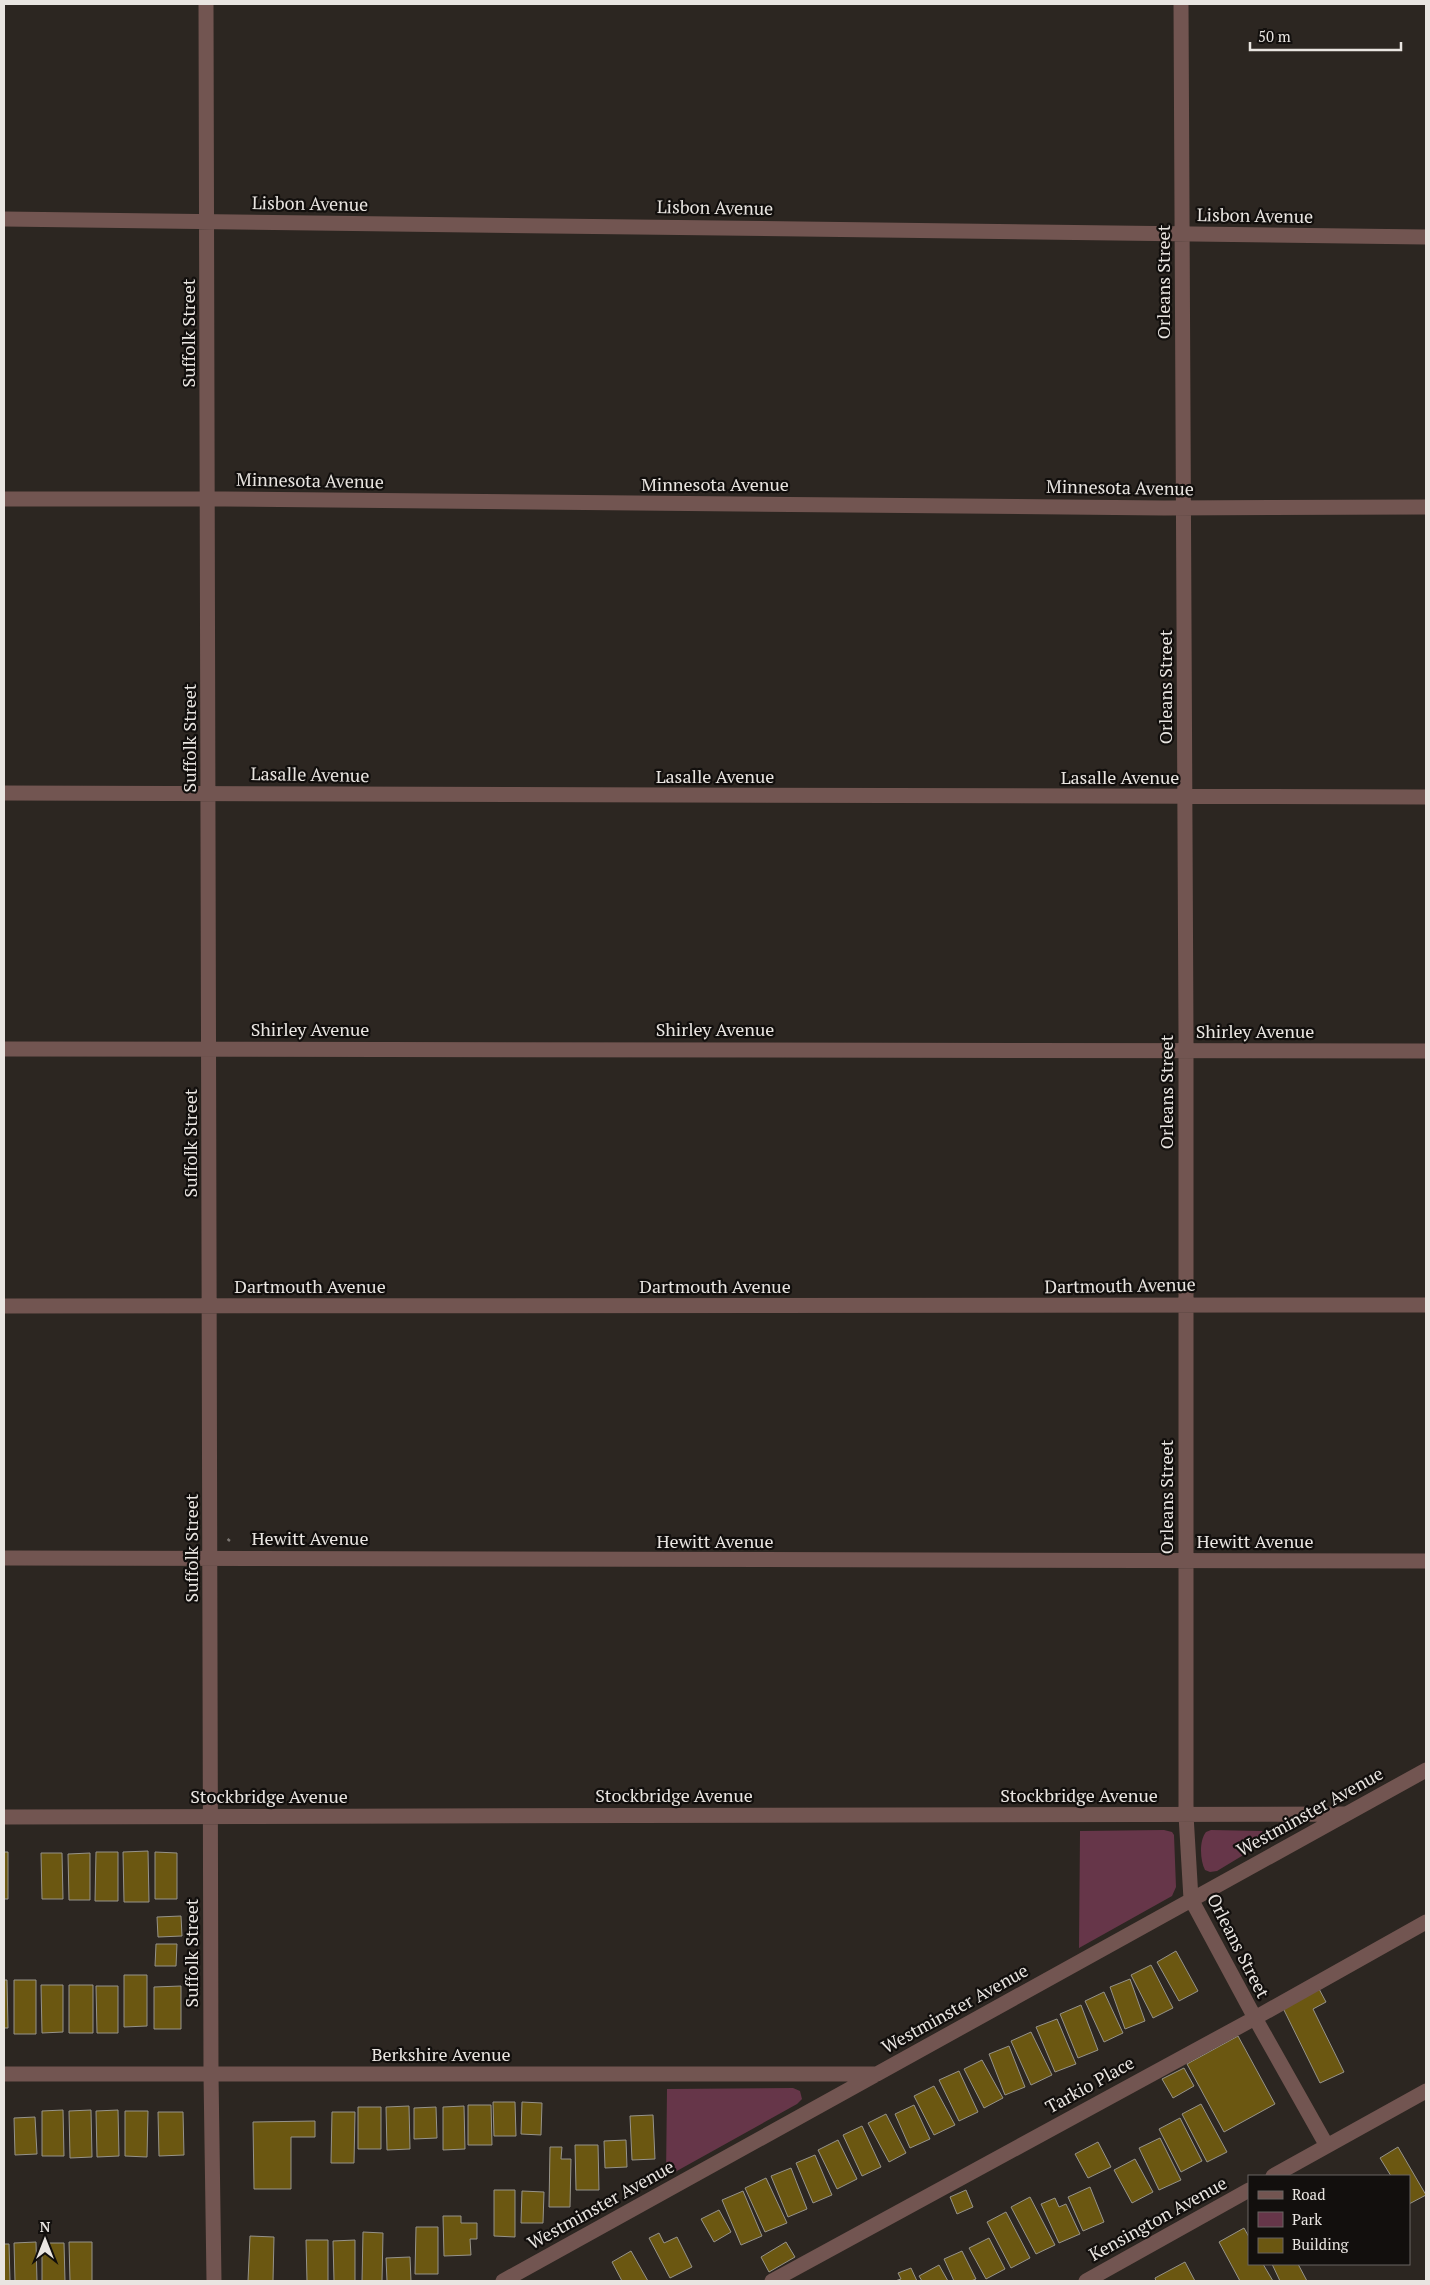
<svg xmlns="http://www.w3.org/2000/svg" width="1430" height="2285" font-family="'PT Serif',serif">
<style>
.green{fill:#663649}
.building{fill:#6b5711;stroke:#96938a}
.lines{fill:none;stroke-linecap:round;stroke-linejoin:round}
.path{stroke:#7c7772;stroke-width:3;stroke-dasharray:2.5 2.5;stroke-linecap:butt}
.minor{stroke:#725551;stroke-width:15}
.labels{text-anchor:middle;stroke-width:4.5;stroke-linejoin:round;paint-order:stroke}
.street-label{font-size:18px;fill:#e9e5e1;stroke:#120f0d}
</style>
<rect width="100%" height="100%" fill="#2c2621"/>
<path class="green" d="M1164,1830L1172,1832L1174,1835L1176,1887L1172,1896L1079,1948L1080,1831Z
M1211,1830L1262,1831L1265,1842L1217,1871L1210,1872L1205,1870C1200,1860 1199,1841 1206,1832Z
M793,2088L800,2091L802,2099L797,2104L666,2177L667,2089Z"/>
<path class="building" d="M148,1851L149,1902H124L123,1852Z
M4,1852H8V1899H4Z
M96,1852H118V1901H95Z
M155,1852L177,1853V1899H155Z
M41,1853H62L63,1899H42Z
M90,1853V1900H69L68,1854Z
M181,1916L182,1936L158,1937L157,1917Z
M156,1944H177L176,1966H155Z
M1176,1951L1198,1991L1179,2001L1157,1962Z
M1151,1965L1173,2008L1153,2018L1131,1975Z
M124,1975H147V2026L124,2027Z
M1130,1979L1145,2021L1125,2029L1110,1987Z
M4,1980H7L8,2028H4Z
M14,1980H36V2034H14Z
M41,1985H63V2032L42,2033Z
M69,1985H93V2033H69Z
M96,1986H118V2033H97Z
M181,1986V2029H154V1987Z
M1318,1987L1326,2002L1313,2009L1344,2072L1320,2083L1281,2004Z
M1104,1992L1123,2033L1104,2042L1085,2001Z
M1081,2005L1098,2050L1078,2058L1060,2014Z
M1057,2019L1076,2064L1055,2072L1036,2027Z
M1031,2032L1052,2075L1031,2085L1011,2041Z
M1238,2036L1275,2104L1224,2132L1187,2064Z
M1009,2046L1025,2087L1005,2095L989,2054Z
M982,2060L1003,2098L984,2108L964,2069Z
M1184,2068L1194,2086L1173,2098L1162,2079Z
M959,2071L978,2112L959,2121L939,2080Z
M934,2086L955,2125L934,2135L914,2096Z
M493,2102H515L516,2136H494Z
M522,2102L542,2103L541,2135L521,2134Z
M1201,2104L1227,2152L1207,2162L1182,2114Z
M468,2105H491L492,2145H468Z
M914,2105L930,2139L910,2148L895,2114Z
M409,2106L410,2149L387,2150L386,2107Z
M464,2106L465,2149L443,2150V2107Z
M358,2107H381V2149H358Z
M436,2107L437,2138L414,2139V2108Z
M63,2110L64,2156H42V2111Z
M91,2110L92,2157L70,2158L69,2111Z
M118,2110L119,2156L97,2157L96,2111Z
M125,2111H148L147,2157L125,2156Z
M158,2112H183L184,2155L159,2156Z
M332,2112H355L354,2163H331Z
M886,2114L906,2153L889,2162L868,2123Z
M653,2115L655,2159L632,2160L630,2116Z
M35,2117L37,2154L15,2155L14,2118Z
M1180,2118L1202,2161L1181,2172L1159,2129Z
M315,2121V2137H291V2189H254L253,2122Z
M862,2126L881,2167L862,2176L843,2135Z
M1160,2138L1181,2180L1159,2190L1139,2148Z
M626,2140L627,2167L605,2168L604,2141Z
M838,2140L857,2179L837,2189L818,2150Z
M1098,2142L1111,2167L1088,2178L1075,2154Z
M575,2145H598L599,2190H576Z
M550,2147H562L561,2159H571L570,2207H549Z
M1398,2147L1426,2195L1409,2204V2176H1391L1380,2158Z
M815,2155L832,2195L813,2203L796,2163Z
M1135,2159L1153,2192L1132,2203L1114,2170Z
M791,2168L807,2209L788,2217L771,2176Z
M766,2178L787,2223L765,2232L745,2188Z
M1090,2187L1104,2222L1083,2231L1068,2197Z
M494,2190H515V2237L494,2236Z
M966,2190L973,2207L957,2214L950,2197Z
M522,2191L544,2192L543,2223H521Z
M743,2191L762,2236L741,2245L722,2200Z
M1030,2197L1055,2245L1036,2254L1011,2207Z
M1055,2198L1059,2207L1066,2204L1080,2234L1059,2243L1041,2204Z
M719,2210L731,2232L714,2242L701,2219Z
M1006,2212L1030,2258L1011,2268L987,2222Z
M443,2216H461V2223H477V2239H470L471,2255L444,2256Z
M416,2227H438V2274H415Z
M1244,2228L1249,2237V2264H1263L1273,2281H1240L1219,2242Z
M363,2232L383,2233L382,2281H362Z
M659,2233L664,2243L677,2237L692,2267L670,2278L649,2238Z
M250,2236L274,2237L273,2281H248Z
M989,2238L1005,2269L986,2279L969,2248Z
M306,2240H328V2281H307Z
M355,2240V2281H334L333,2241Z
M36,2242L37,2281H15L14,2243Z
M69,2242H92V2281H70Z
M786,2242L795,2257L769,2272L761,2257Z
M42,2243H64L65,2281H42Z
M4,2244H9L10,2281H4Z
M631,2251L648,2281H622L612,2262Z
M962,2251L976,2279L971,2281H954L944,2259Z
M410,2257L411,2281H387L386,2258Z
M1185,2262L1195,2281H1156L1155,2278Z
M1272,2264H1298L1307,2281H1280Z
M939,2265L948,2281H922L919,2276Z
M911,2268L917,2281H895L901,2279L898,2273Z"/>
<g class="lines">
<path class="path" d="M228,1541L231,1537
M1256,1839L1263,1836"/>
<path class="minor" d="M206,4L211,2074L214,2281
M1181,4L1186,1038V1815L1191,1899L1255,2018L1327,2146
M4,219L1426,237
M4,499H225L1164,508L1426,507
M4,793L1426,797
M4,1049L1426,1051
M4,1306L1426,1305
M4,1558L1426,1561
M4,1817L1344,1814
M4,2074H877
M1273,2176L1426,2091
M503,2281L1426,1770
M772,2281L1255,2018L1426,1922
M1086,2281L1249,2190"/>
</g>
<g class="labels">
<g class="street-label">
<text transform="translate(310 204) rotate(1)" y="6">Lisbon Avenue</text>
<text transform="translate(715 208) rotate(1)" y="6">Lisbon Avenue</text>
<text transform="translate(1255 216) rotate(1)" y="6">Lisbon Avenue</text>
<text transform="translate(1164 282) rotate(-90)" y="6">Orleans Street</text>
<text transform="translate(189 333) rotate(-90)" y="6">Suffolk Street</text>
<text transform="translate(310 481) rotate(1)" y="6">Minnesota Avenue</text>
<text x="715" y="491">Minnesota Avenue</text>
<text transform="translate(1120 488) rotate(1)" y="6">Minnesota Avenue</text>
<text transform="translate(1166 687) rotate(-90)" y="6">Orleans Street</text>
<text transform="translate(190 738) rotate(-90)" y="6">Suffolk Street</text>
<text transform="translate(310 775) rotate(1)" y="6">Lasalle Avenue</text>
<text x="715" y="783">Lasalle Avenue</text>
<text x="1120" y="784">Lasalle Avenue</text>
<text x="310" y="1036">Shirley Avenue</text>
<text x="715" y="1036">Shirley Avenue</text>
<text x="1255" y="1038">Shirley Avenue</text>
<text transform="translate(1167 1092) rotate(-90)" y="6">Orleans Street</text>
<text transform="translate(191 1143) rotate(-90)" y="6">Suffolk Street</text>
<text transform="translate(1120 1286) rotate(-1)" y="6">Dartmouth Avenue</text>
<text x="310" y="1293">Dartmouth Avenue</text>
<text x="715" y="1293">Dartmouth Avenue</text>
<text transform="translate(1167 1497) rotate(-90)" y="6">Orleans Street</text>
<text x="310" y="1545">Hewitt Avenue</text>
<text x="715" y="1548">Hewitt Avenue</text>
<text x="1255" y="1548">Hewitt Avenue</text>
<text transform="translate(192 1548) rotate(-90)" y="6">Suffolk Street</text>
<text x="674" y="1802">Stockbridge Avenue</text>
<text x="1079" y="1802">Stockbridge Avenue</text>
<text x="269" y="1803">Stockbridge Avenue</text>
<text transform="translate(1310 1812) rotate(-29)" y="6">Westminster Avenue</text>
<text transform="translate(1238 1946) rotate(63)" y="6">Orleans Street</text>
<text transform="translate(192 1953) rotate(-90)" y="6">Suffolk Street</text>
<text transform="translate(955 2009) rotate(-29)" y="6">Westminster Avenue</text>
<text x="441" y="2061">Berkshire Avenue</text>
<text transform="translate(1090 2085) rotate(-29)" y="6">Tarkio Place</text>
<text transform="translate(601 2205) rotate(-29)" y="6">Westminster Avenue</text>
<text transform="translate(1158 2219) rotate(-29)" y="6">Kensington Avenue</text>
</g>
</g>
<rect width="1430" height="2285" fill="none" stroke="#e9e5e1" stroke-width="10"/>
<rect x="1248" y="2175" width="162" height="90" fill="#120f0d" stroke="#686562"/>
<rect x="1258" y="2191" width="25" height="8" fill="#725551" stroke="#686562"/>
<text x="1292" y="2200" font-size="15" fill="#e9e5e1">Road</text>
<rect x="1258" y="2212" width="25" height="15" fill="#663649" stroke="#686562"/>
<text x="1292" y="2225" font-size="15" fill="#e9e5e1">Park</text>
<rect x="1258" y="2238" width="25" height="15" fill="#6b5711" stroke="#686562"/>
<text x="1292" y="2250" font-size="15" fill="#e9e5e1">Building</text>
<g transform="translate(45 2240)" stroke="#120f0d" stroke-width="4" paint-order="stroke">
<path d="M0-4L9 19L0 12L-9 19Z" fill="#e9e5e1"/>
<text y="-8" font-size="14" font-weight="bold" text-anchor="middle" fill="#e9e5e1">N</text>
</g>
<path d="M1250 42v8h151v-8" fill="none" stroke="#e9e5e1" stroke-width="2.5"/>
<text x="1258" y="42" font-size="15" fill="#e9e5e1" stroke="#120f0d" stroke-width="4" paint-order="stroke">50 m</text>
</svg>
